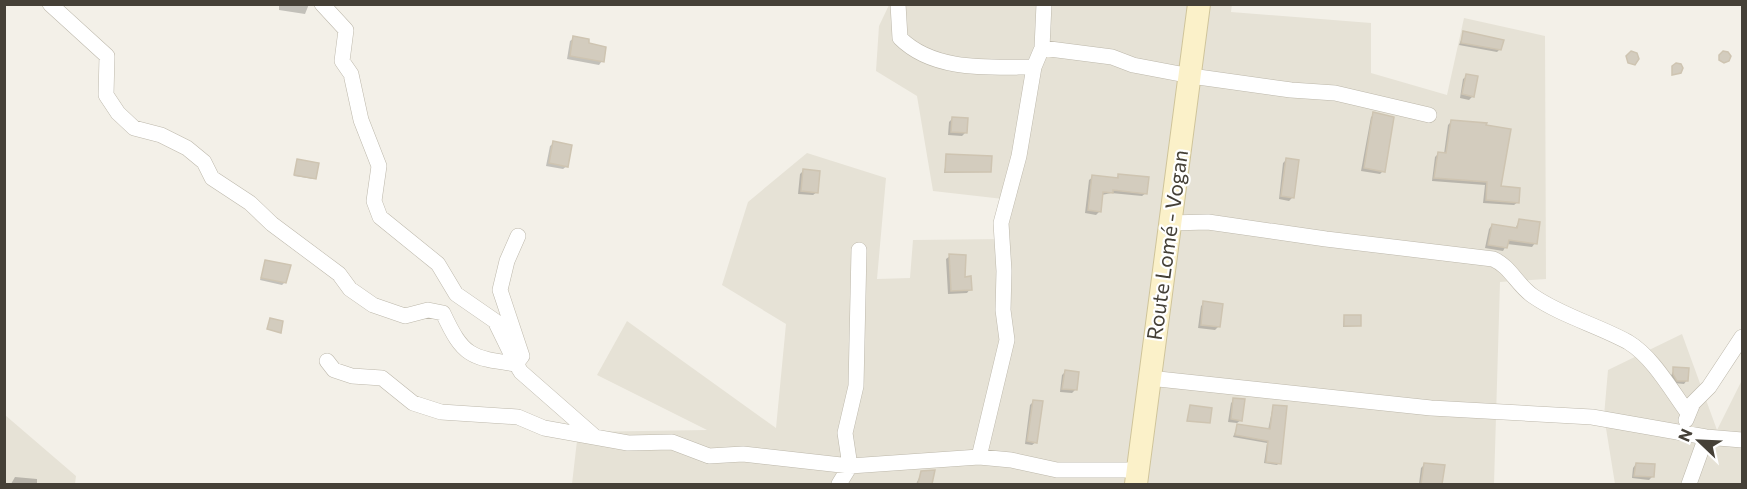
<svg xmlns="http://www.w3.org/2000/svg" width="1747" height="489" font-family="Commissioner,sans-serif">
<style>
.residential{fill:#e6e2d6}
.shadow{fill:#0003}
.building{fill:#d3ccbe;stroke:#cec4b1;stroke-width:1.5}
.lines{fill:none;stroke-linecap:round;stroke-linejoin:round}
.minor-casing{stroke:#bdb8ab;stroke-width:16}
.secondary-casing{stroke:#cfc49a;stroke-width:24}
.minor{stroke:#fff;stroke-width:15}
.secondary{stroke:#fbf1c9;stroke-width:22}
.labels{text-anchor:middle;stroke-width:4.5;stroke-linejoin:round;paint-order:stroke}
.street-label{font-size:21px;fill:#454037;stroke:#fff}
</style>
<rect width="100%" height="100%" fill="#f3f0e8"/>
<path class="residential" d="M1232,4L1231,12L1371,23V73L1447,95L1464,18L1545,36L1546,279L1500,282L1494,484H572L578,432L707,430L597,375L627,321L776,428L786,324L722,285L748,202L807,153L886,178L877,279L910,278L913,240L1005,239L1012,200L933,191L917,96L876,71L879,26L889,5Z
M1682,334L1717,430L1742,380V484H1615L1604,416L1608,370Z
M5,415L76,476L75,484H5Z"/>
<path class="shadow" d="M279,4H309L305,14L279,10Z
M1464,33L1500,49L1497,52L1459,45Z
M574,38L587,45L602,61L599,65L567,59L570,41Z
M1467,76L1473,96L1469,100L1460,98L1463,79Z
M1374,114L1383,171L1380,174L1361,171L1371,117Z
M953,118L965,133L962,136L948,135L949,122Z
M1452,121L1499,188L1518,202L1514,205L1483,203L1485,185L1432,181L1435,157L1439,153L1444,154L1448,125Z
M554,143L567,166L563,169L546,166L550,146Z
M947,156L989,172L944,173Z
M1286,160L1293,197L1289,201L1279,199L1283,163Z
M298,161L315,178L313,179L294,176Z
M803,171L817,192L813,195L798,194L800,174Z
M1119,175L1146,193L1142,196L1111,193L1102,195L1100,211L1096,215L1085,213L1089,180L1093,177L1115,179Z
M1519,221L1535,243L1532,247L1507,244L1503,251L1485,248L1489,229L1492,225L1515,229Z
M950,256L970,289L967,293L948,294L946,259Z
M266,261L285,282L282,285L260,280Z
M1204,303L1219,326L1215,330L1198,328L1201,306Z
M1344,316L1359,326L1343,327Z
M1674,369L1687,380L1684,384L1674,383L1670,378Z
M1065,372L1075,390L1072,393L1060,392L1062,375Z
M1234,400L1241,420L1237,423L1228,422L1231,403Z
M1034,401L1036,442L1032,445L1025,444L1030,405Z
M1273,406L1279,463L1277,465L1264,463L1267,443L1233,437L1238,425L1268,430Z
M1190,407L1208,422L1187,421Z
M1425,464L1443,467L1441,484H1419L1421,468Z
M1636,464L1653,476L1649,480L1632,478L1633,468Z
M933,471L931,484H916L922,472Z
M15,477L37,479V484H11Z"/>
<path class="building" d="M1463,31L1504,40L1501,50L1461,43Z
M573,36L589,39V43L606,47L604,62L570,56Z
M1631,51L1637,53L1639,59L1635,65L1628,63L1626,56Z
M1723,51L1728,52L1731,56L1729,61L1724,63L1719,60V55Z
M1676,63L1681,64L1683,68L1681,73L1672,75V66Z
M1466,74L1478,76L1474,97L1462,94Z
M1373,112L1394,117L1385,172L1364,168Z
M952,117L968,118L967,133L951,132Z
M1451,120L1487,123L1486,125L1511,129L1501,186L1520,188L1519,203L1486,200L1487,182L1434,178L1438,152L1446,153Z
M553,141L572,145L568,167L549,163Z
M946,154L992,156L991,172H945Z
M1286,158L1299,160L1294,198L1281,196Z
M297,159L319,163L316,179L294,175Z
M803,169L820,171L818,193L801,191Z
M1118,174L1149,177L1147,194L1113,190V193L1103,192L1101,212L1088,210L1092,175L1118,178Z
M1519,219L1540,222L1537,244L1509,240L1507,248L1488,245L1492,224L1517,228Z
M949,254L966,255L965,277L971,276L972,290L951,291Z
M265,260L291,265L286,283L261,278Z
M1203,301L1223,304L1220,327L1201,325Z
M1344,315H1361V326H1344Z
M270,318L283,321L281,333L267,329Z
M1673,367L1689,368L1688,381H1677L1673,374Z
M1065,370L1079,372L1077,390L1062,389Z
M1233,398L1245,399L1242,421L1231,419Z
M1033,400L1043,401L1037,443L1027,441Z
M1190,405L1212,408L1210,423L1187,421Z
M1273,405L1287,406L1281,464L1266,462L1268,441L1235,435L1237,424L1270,429Z
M1424,463L1445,465L1442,484H1421Z
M1636,463L1655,464L1654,477L1634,476Z
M935,470L932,484H918L921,471Z"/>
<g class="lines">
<g class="minor-casing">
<path id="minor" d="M50,4L107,56L106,95L118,113L134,128L161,135L187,148L204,162L212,178L250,203L272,224L339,274L350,289L373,305L405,316L428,310L443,313C463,356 470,358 516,364L521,372L594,436
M322,4L346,30L342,61L351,74L361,120L379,166L374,201L380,217L438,264L456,294L495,321L516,364L522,356L500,290L507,261L518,236
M898,4L900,38C934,72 990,67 1034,67
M1042,48L1112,57L1133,65L1191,76L1291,90L1335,93L1429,115
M1170,223L1208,222L1326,239L1493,259C1510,266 1517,285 1533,296C1562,316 1597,325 1628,342C1653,357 1671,390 1688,413
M327,361L334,370L352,376L382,378L413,403L441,412L518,417L544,428L628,443L672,442L709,456L743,454L850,466L979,457L1011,460L1057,470H1137
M1149,378L1431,408L1592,417L1706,437L1742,440
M1686,420L1693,403L1709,387L1742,337
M979,457L1007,340L1003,310L1004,271L1001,223L1019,156L1034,67L1042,48L1044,4
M839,484L850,466L845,433L856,386L859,250
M1689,484L1706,437"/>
</g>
<g class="secondary-casing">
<path id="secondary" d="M1136,484L1199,4"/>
</g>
<use href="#minor" class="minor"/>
<use href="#secondary" class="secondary"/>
</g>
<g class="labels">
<g class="street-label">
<text transform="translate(1168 245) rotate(-82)" y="7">Route Lomé - Vogan</text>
</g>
</g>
<rect width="1747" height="489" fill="none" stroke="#454037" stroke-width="12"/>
<g transform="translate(1699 441) rotate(293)" stroke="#ffffff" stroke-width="4.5" paint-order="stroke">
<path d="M0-4.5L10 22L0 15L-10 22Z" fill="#454037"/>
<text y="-9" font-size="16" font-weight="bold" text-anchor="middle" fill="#454037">N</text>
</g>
</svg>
